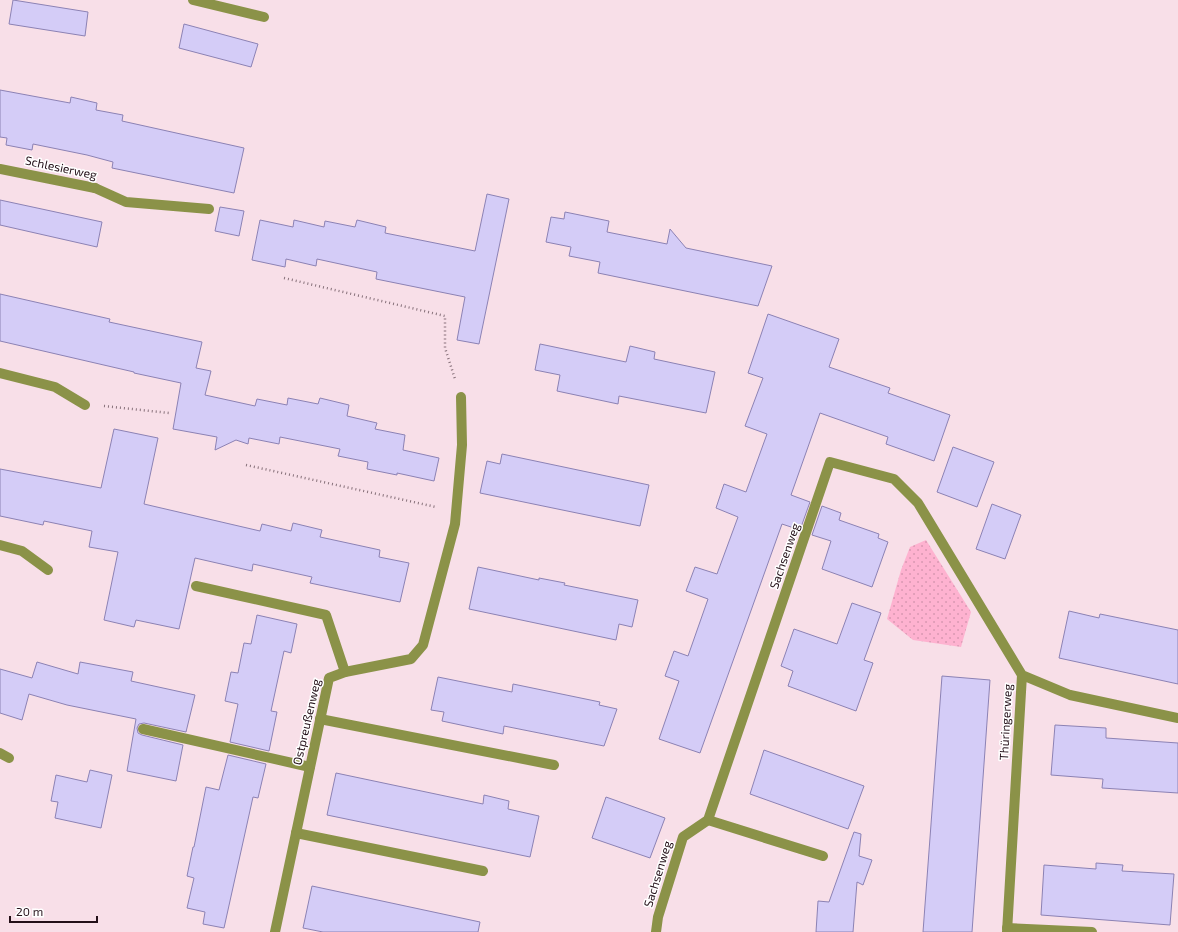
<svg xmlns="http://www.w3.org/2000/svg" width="1178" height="932" font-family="'Exo 2',sans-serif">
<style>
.park{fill:url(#park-dots)}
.building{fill:#d4ccf7;stroke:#8c82b4}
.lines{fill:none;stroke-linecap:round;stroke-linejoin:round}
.path{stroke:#87717a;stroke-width:2.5;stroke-dasharray:1 3;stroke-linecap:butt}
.lane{stroke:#8b9248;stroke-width:10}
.street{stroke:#8b9248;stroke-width:10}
.labels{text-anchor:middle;stroke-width:3;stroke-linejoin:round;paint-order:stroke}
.street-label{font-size:12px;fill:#230f18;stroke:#fff}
</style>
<defs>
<pattern id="park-dots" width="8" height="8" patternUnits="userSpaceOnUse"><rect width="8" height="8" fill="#feb2d0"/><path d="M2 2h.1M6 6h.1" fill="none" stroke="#d998b2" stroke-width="1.8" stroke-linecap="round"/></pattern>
</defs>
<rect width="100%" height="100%" fill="#f8dfe8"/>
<path class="park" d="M926,540L971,612L961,647L913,640L887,619L901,570L910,547Z"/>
<path class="building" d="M13,0L88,12L85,36L9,24Z
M184,24L258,44L251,67L179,48Z
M0,90L70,103L71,97L97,103L96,110L123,115L122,121L244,148L234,193L112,168L113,162L87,155L33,144L32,150L6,145L7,138L0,137Z
M487,194L509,199L479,344L457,340L465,297L376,279L377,272L317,259L316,266L286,259L285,267L252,260L260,220L293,227L294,220L324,227L325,221L355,227L357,220L386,227L385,233L475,251Z
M0,200L102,222L97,247L0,225Z
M220,207L244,211L239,236L215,231Z
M565,212L609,221L607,232L667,244L670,229L686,248L772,266L758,306L598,273L600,262L569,256L571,247L546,242L551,217L564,219Z
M0,294L110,319L109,322L202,342L196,368L211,371L205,395L255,406L257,399L287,405L288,398L318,404L320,398L349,405L347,416L377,423L375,429L405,435L403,450L439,458L434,481L397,473V475L367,469L368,462L338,456L340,449L280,437L279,444L249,438L248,444L236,440L215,450L217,437L173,429L181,383L134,373V372L0,341Z
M768,314L839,339L829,367L890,388L888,393L950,415L934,461L886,444L888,437L820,413L791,495L810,502L800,530L782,524L700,753L659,739L679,681L665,676L674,651L688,656L708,599L686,591L695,567L717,574L738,517L716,508L724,484L746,492L767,434L745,426L763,378L748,373Z
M540,344L626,362L630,346L655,352L654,359L715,372L706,413L619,396L618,404L557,391L560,375L535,370Z
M114,429L158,438L144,504L260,531L262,524L291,531L293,523L322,530L320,537L380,550L379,557L409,563L400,602L310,583L312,577L253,564L252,571L195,558L179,629L136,620L134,627L104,620L118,552L89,547L92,531L44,521L43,525L0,516V469L101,488Z
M953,447L994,462L977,507L937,492Z
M502,454L649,485L640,526L480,493L487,461L500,464Z
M992,504L1021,515L1005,559L976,549Z
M822,506L841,513L839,520L879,534L878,538L888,542L872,587L822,569L831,541L812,535Z
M478,567L539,580V578L565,583L564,585L638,600L632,627L619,624L616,640L469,609Z
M852,603L881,613L864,660L873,663L856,711L788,686L793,671L781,666L794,629L837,644Z
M1069,611L1099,618L1100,614L1178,630V684L1059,658Z
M257,615L297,624L291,653L284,651L271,711L277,712L269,751L230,742L238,704L225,701L231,672L238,673L244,643L251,644Z
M37,662L78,674L80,662L133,672L131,681L195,695L186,732L144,723L139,724L137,728L138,733L142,735L183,745L176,781L127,771L136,719L67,705L29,694L22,720L0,713V669L32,678Z
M942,676L990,680L972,932H923Z
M438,677L512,692L513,684L600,702L599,705L617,709L604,746L504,726L503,734L442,721L444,712L431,710Z
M1055,725L1106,728V738L1178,743V793L1102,788L1103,779L1051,775Z
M764,750L864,786L848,829L750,794Z
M228,755L266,764L258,798L253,797L224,928L203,924L205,912L187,908L194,878L187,876L193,847H194L206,787L219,790Z
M90,770L112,775L101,828L55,818L58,802L51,801L56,775L87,782Z
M336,773L483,804L484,795L509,801L508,809L539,816L530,857L327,815Z
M606,797L665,818L650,858L592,838Z
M854,832L861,834L859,856L872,860L863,885L857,882L853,932H816L818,901L829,902Z
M1096,863L1123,865L1122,871L1174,874L1170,925L1041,915L1044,865L1096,869Z
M312,886L480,922L478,932H323L303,928Z"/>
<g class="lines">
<path class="path" d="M284,278L445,316V348L455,379
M104,406L169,413
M246,465L436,507"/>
<path class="lane" d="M193,0L264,17
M95,188L126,202L209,209
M196,586L326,615L345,672
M320,719L554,765
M143,729L310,767
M708,820L823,856
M296,833L483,871
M1007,928L1092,932"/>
<path class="street" d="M0,169L95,188
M0,373L55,387L85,405
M0,545L22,551L48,570
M0,753L9,758
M275,932L329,678L345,672L411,659L423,645L455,524L462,445L461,397
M656,932L658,917L683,837L708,820L830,462L894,479L918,503L1022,675
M1007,932L1022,675L1070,695L1178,718"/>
</g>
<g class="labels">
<g class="street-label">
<text transform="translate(61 168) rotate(12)" y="4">Schlesierweg</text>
<text transform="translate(785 556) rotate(-71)" y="4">Sachsenweg</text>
<text transform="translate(307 722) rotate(-77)" y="4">Ostpreußenweg</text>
<text transform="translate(1006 722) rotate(-87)" y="4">Thüringerweg</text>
<text transform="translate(658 874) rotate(-73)" y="4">Sachsenweg</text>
</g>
</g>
<path d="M10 916v6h87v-6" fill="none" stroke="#230f18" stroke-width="2"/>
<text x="16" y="916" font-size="12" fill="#230f18" stroke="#ffffff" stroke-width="3" paint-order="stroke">20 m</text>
</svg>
